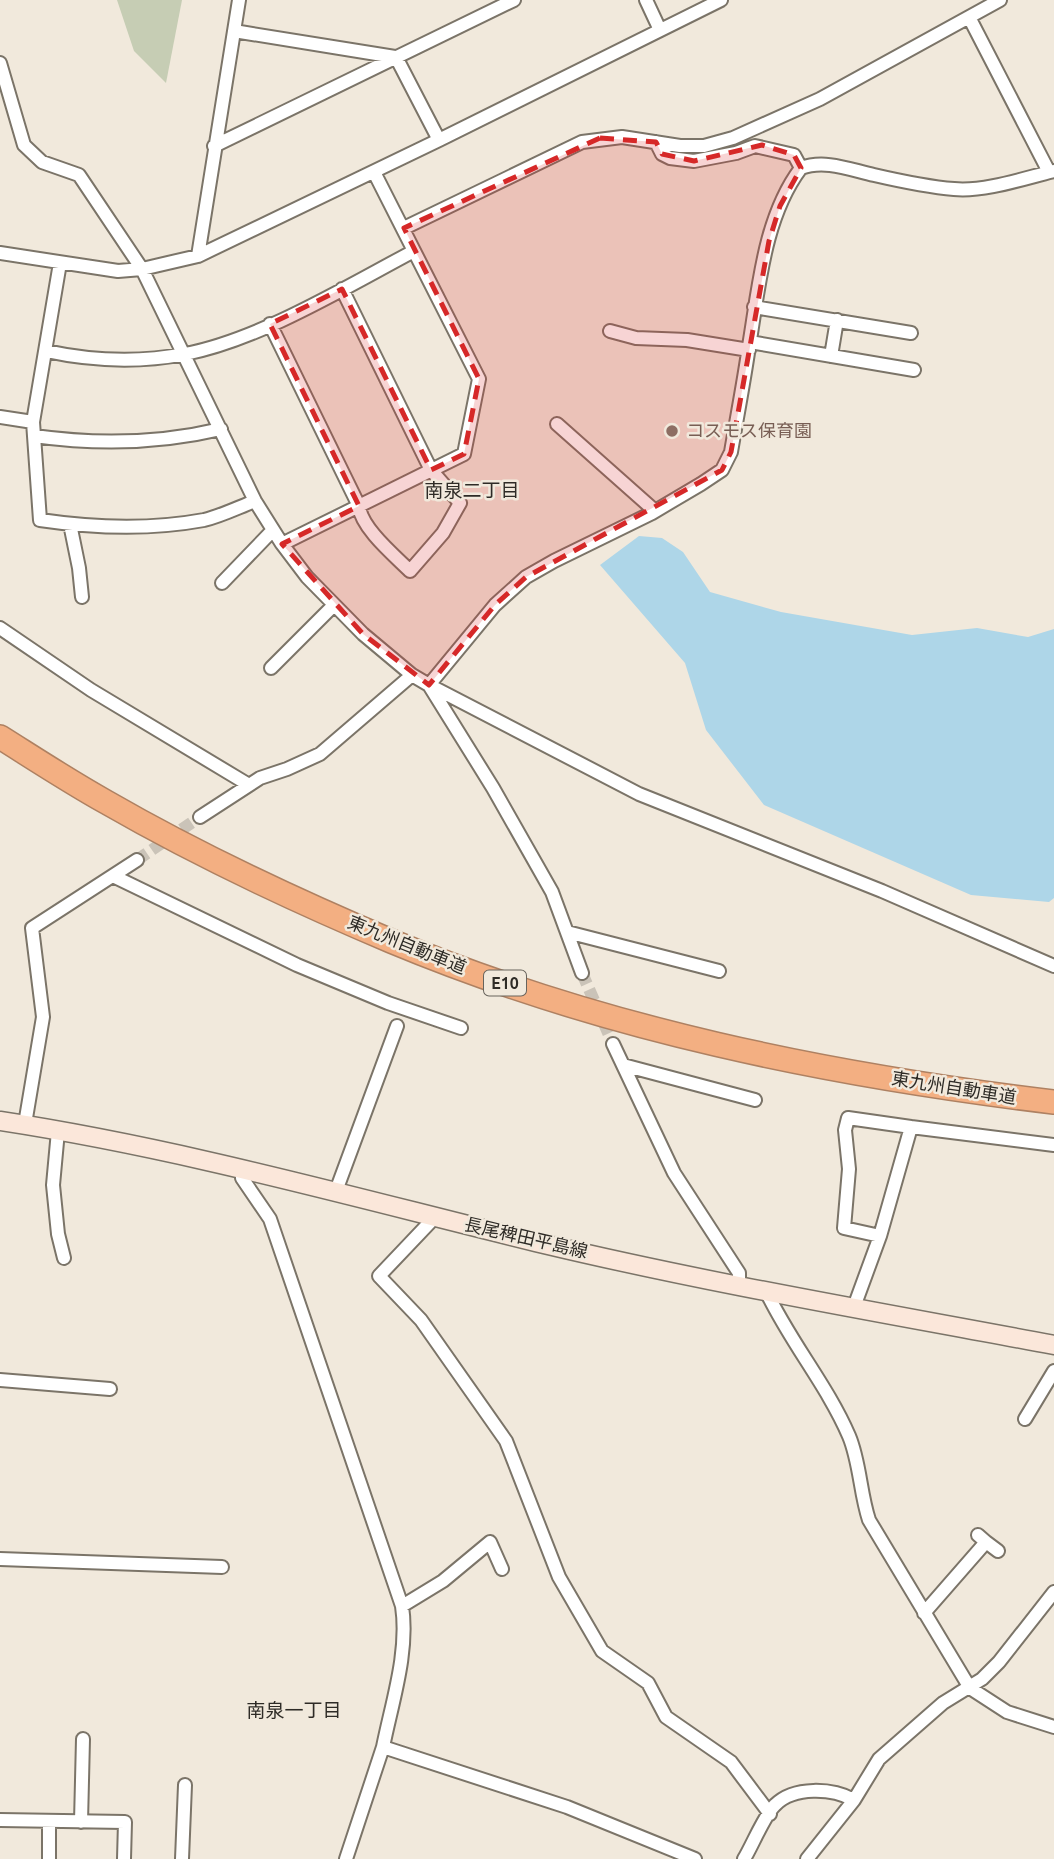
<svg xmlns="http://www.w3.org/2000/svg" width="1054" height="1859" font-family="Ubuntu,'Noto Sans JP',sans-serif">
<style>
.green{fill:#c6cdb4}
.water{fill:#aed6e8}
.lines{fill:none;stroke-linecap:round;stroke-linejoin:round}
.street-tunnel{stroke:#cac3b8;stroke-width:12;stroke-dasharray:12 6;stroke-linecap:butt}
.street-casing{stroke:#7b7468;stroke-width:16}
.secondary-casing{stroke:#7b7468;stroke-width:21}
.highway-casing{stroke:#ae8162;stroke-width:26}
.street{stroke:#fff;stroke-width:12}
.secondary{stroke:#fbe7da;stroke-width:18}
.highway{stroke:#f3af82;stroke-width:23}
.marked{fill:#d62828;fill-opacity:0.2;stroke:#d62828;stroke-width:5;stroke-dasharray:14 9;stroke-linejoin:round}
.education-dot{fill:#8d6e63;stroke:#f1e9dc;stroke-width:2.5}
.labels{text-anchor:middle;stroke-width:5;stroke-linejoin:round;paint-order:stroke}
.shield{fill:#f1e9dc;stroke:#68645d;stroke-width:2}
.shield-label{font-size:16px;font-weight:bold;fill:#2e2b26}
.education-label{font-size:18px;fill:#785e54;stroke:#f1e9dc;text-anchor:start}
.street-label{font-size:18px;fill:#2e2b26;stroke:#f1e9dc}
.neighbourhood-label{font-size:19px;fill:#2e2b26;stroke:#f1e9dc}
</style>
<rect width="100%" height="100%" fill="#f1e9dc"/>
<path class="green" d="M117,0H182L166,83L134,51Z"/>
<path class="water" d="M639,536L662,538L683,552L710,592L781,612L912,635L977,628L1028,637L1054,629V898L1049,902L971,895L764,805L706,730L685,663L600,565Z"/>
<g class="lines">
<path class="street-tunnel" d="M137,860L200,817
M582,973L613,1044"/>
<g class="street-casing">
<path id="street" d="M646,0L660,30
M969,17L1049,172
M234,31L395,57
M396,57L439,140
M0,63L24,145L42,162L79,175L142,269L255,501L282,544L307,577L363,634L412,675L429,685L639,794L882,891L1054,966
M656,142L662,154L670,158L694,161L736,153L755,146L794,155L801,168
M214,146L514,0
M404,228L582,142L622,137L680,146H704L733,138L820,99L1000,0
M0,253L118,271L142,269L198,256L439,140L721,0
M198,256L239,0
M60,263L33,422L40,520C94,528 150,530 204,520C221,516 239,507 255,501
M754,307L911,333
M270,324L359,506C361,528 395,556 410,571L443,533L460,503L431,470L342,289
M610,331L636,338L687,340L749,350
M750,342L914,370
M46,351C92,361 138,363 185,354C259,340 346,287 414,251
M831,356L837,320
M0,417L33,422
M557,424L655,511
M34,436C98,445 158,444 221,429
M70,524L79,568L82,597
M282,544L464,454L479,379L374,172
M222,583L273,530
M0,628L91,690L249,785
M271,668L334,605
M429,685L495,605L526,577L554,561L652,513L701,484L722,470L731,452C737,417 744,381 749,346C759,287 764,217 801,168C825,159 851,170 874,175C900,181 928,187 954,189C984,192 1025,178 1054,171
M429,685L493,788L552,892L582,973
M200,817L260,778L287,769L320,754L412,675
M113,876L297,965L388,1003L461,1028
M567,932L719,971
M613,1044L674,1173L739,1273V1285
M623,1065L755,1100
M25,1124L43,1017L32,928L137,860
M58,1131L53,1185L58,1234L64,1258
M244,1168L242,1178L270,1219L402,1606C409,1652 392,1702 383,1747L567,1807L695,1859
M336,1191L397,1026
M435,1217L379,1276L421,1320L506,1441L559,1577L602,1651L648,1683L666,1717L731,1762L770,1814
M880,1236L844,1228L849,1169L845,1130L848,1118L911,1127
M766,1291C790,1342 827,1385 849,1436C860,1462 860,1493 869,1520L970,1688L1007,1712L1054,1727
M854,1307L880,1236L911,1127L1054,1145
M0,1380L110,1389
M1025,1419L1054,1371
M986,1542L998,1551
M0,1559L222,1567
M402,1606L443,1581L490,1542L502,1569
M924,1613L986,1542L978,1535
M0,1820L125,1822L124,1859
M81,1822L83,1739
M49,1859V1821
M182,1859L185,1785
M346,1859L383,1747
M744,1859C752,1846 765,1814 775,1805C794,1786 832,1788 854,1800
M807,1859L854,1800L879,1759L943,1703L982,1679L999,1662L1054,1592"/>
</g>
<g class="secondary-casing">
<path id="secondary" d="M0,1121C184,1149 363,1200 544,1244C712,1284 884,1313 1054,1345"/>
</g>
<g class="highway-casing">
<path id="highway" d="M0,737C35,759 70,782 106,802C198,855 294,900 391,941C602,1029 828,1075 1054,1102"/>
</g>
<use href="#street" class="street"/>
<use href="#secondary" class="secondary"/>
<use href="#highway" class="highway"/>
</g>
<path class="marked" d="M600,138L656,142L662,154L694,161L762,145L794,155L801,168L780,206L769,241L731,452L722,470L526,577L495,605L429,685L363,634L282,544L359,506L270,324L342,289L431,470L464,454L479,379L404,228Z"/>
<circle class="education-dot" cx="672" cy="431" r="7"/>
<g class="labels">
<rect class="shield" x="484" y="970.5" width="42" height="25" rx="5"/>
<g class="shield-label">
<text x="505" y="989">E10</text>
</g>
<g class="education-label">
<text x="686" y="437">コスモス保育園</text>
</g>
<g class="street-label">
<text transform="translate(407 945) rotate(22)" y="6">東九州自動車道</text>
<text transform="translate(954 1088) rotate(9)" y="6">東九州自動車道</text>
<text transform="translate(526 1238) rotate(13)" y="6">長尾稗田平島線</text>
</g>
<g class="neighbourhood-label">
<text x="472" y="497">南泉二丁目</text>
<text x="294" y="1717">南泉一丁目</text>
</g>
</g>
</svg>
